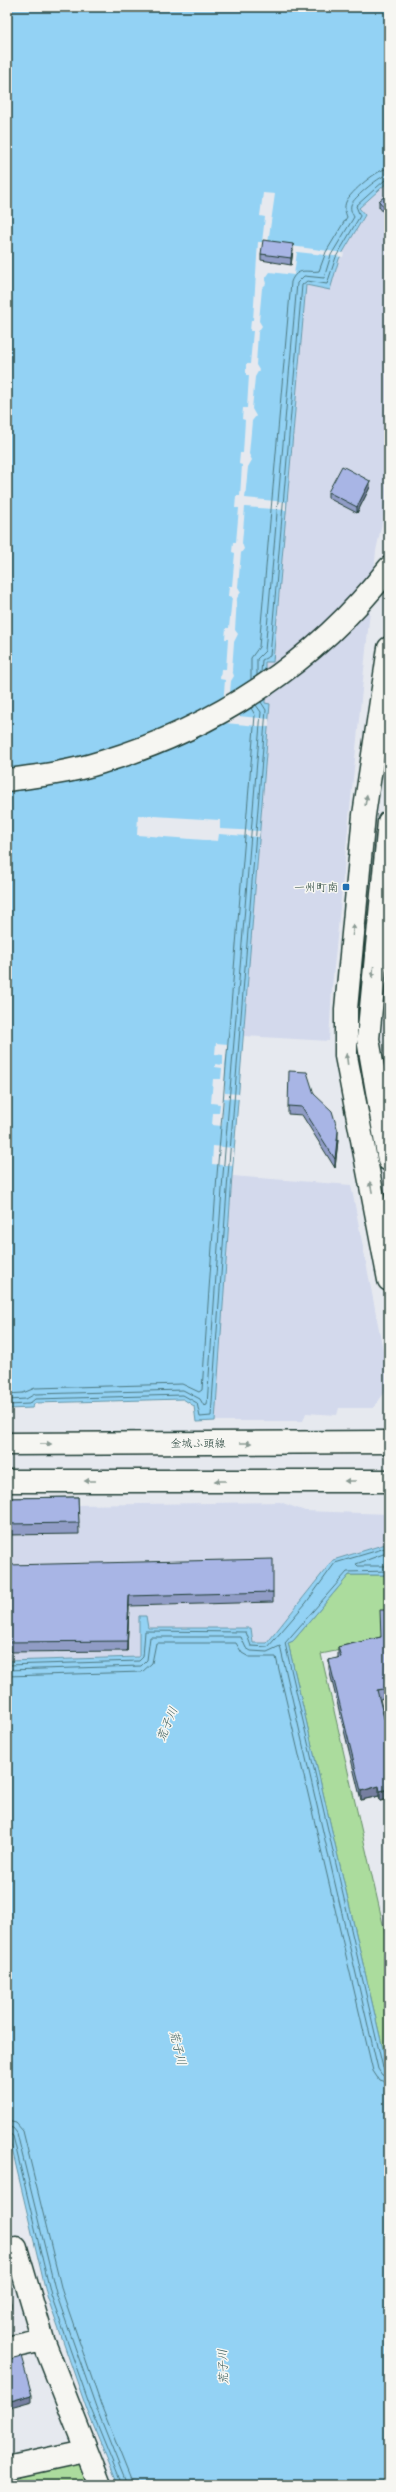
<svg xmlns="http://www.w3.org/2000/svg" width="396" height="2492" font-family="Sriracha,'Klee One',sans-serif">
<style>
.built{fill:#d3d9ec}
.green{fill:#abdc9d;stroke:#658c68}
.water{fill:#93d2f4;stroke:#6596a7}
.pier{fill:#e6e9ef}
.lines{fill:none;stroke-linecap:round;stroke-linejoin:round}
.shore{stroke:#4d7981;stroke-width:1}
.minor-casing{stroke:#1f3d34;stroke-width:25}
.major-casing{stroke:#1f3d34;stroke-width:25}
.minor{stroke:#f6f6f2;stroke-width:22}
.major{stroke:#f6f6f2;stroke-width:22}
.wall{fill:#909cc5;stroke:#1f3d34}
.shaded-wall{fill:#767fa0;stroke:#1f3d34}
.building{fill:#a8b5e5;stroke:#1f3d34}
.oneway{fill:#8a9a93}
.poi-dot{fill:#1f6fb2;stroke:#f6f6f2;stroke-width:1.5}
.labels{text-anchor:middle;stroke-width:3;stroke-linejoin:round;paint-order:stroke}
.poi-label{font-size:11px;fill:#1f3d34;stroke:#f6f6f2;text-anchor:end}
.street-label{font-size:11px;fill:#1f3d34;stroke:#f6f6f2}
.water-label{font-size:12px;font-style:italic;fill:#365b5a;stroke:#f6f6f2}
</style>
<rect width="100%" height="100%" fill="#e6e9ef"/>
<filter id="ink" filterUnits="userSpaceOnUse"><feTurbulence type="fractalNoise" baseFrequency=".025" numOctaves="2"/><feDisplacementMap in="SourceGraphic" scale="8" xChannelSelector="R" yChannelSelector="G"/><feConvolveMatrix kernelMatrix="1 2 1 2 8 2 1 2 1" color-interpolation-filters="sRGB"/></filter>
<g filter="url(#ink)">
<path class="built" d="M389,181V489L376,551L332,987L329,1041L243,1036L270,704H265V695H272L265,673V662H273L306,285L330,290L339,259L365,215L359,208Z
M232,1176L351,1185L389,1381V1387L373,1408H339L337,1415L306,1413L303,1421H215Z
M280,1502L305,1511L389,1514V1543L333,1560L267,1643H253L251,1628H147L140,1616L139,1657L7,1661V1506Z"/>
<path class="green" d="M349,1575H389V1640L321,1654L389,1950V2075L288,1643L293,1641Z
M82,2460L91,2485H7V2481Z"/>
<path class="water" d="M7,7H389V181L359,208L365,215L339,259L330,290L306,285L273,662H265V673L272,675V695H265V703L270,704L232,1176L215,1421L196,1422L194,1406L183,1399L35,1403L32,1408L7,1409Z
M389,1543V1575H349L293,1641L288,1643L389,2075V2485H118L87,2410L47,2296L7,2128V1661L139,1657V1616H146L148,1628H251L253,1643H267L333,1560Z"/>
<path class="pier" d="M263,193L275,194L268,243L344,253L343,257L297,252L294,275L270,272L265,279L266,284L262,288L259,321L262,326L258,332L256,365L259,370L255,377L252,409L256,416L252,421L249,454L252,460L248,467L245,498L286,502V510L245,507L242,543L244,549L241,553L238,587L241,592L237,598L235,630L238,634L234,642L232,670L234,676L231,681L228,715L269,719V727L225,723L226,718H222L225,680L220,679L221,669H226L228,639H225L226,628H229L232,597L228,596L229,586H232L235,553L232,552L233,542H236L239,508H235L236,496H240L242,465L239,464L240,453H243L245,420L242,419L243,408H247L249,375H246V364H250L253,331H250L251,320H253L258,242H262L265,217L260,216Z
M138,815L220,820V829L260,831L259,837L219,834L218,841L137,835Z
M216,1043L228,1044L225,1065L226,1068H225V1093L240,1094L239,1099L224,1098L222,1126L212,1125L213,1113H219L220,1104L211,1103L213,1079H221L222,1068L215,1067V1064L223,1065V1055L215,1054Z
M213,1146L234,1148L232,1166L212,1164Z"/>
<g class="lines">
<path class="shore" d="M261,673L262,660L270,656L302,285L307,281L327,284L336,257L360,216L356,206L385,180L389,179
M257,676V659L265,651L297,283L304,276L324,278L331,255L354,217C352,213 350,210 351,205C353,198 382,174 389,174
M251,679V658L259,647L291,282C297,266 308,273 319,271L326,252L347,217C345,212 344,207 346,202C350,192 379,168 389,168
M7,1394L23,1393L35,1388L182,1384L199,1392L202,1390L217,1175L255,715L251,708
M7,1400L26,1399L35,1394L183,1390L200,1399L204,1406L207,1405L223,1175L261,712L256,705
M7,1405L29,1404L35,1399L183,1395L197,1403L200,1417L211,1416L228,1176L266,710L261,702
M389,1552L356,1564L358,1566H389
M389,1571L347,1572L285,1643L383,2068L389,2071
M7,1665L139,1661L143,1657L145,1631L246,1632L251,1646L268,1647L306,1603L335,1563L389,1547
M7,1670L141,1666L147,1660L150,1637H241L246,1648L251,1651L267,1652L280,1646L378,2069L382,2075L389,2077
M7,1676L142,1672L152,1663L156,1643H236L242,1653L249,1657H276L373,2071L379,2080L389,2083
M7,2121L16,2123L23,2131L62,2291L101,2405L133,2485
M7,2127L13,2128L17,2133L56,2293L96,2407L127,2485
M7,2132L13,2136L51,2295L91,2409L122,2485"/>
<g class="minor-casing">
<path id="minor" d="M389,648L364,815L346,1009V1056L389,1280
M7,780C39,776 71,772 102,762C216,728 316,662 389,568
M389,822L368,1039L389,1160
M7,2253L16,2248L43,2340L100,2485
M7,2348L43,2340
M7,2468L85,2451"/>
</g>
<g class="major-casing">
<path id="major" d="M7,1444L389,1442
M7,1481H389"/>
</g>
<use href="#minor" class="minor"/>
<use href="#major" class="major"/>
</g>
<path class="wall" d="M389,193V219L379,207V201Z
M293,250L291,265L261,260V254Z
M370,487L357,513L328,498V492Z
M314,1094L338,1140L335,1168L302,1115L288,1114V1106Z
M78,1497L79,1534L7,1535V1498Z
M7,1565L273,1592V1602L129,1606L127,1651L7,1652Z
M389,1610V1697L380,1699L389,1738V1799L380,1801L379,1796L361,1800L329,1669V1660L338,1658V1647L381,1637Z"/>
<path class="shaded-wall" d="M293,244V250L291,265V258Z
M370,481V487L357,513V507Z
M338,1131V1140L335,1168V1159Z
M129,1596V1606L127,1651V1641Z
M379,1786V1796L361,1800V1791Z
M389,1789V1799L380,1801V1791Z
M11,2303V2309L7,2310V2304Z
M32,2395V2401L7,2408V2402Z"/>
<path class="building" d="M389,193V213L379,201Z
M263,240L293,244L291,258L261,254Z
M342,466L370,481L357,507L328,492Z
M289,1071L307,1072L314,1094L332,1111L338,1131L335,1159L302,1107L288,1106Z
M78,1497L79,1523L7,1524V1498Z
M273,1559V1592L129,1596L127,1641L7,1642V1565Z
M380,1610H389V1688L377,1690L389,1738V1789L380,1791L379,1786L361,1791L329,1660L341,1657L338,1647L381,1637Z
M7,2290L11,2303L7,2304Z
M21,2356L32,2395L7,2402V2360Z"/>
<defs><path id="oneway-solid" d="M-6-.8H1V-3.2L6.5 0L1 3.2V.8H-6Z"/></defs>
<g class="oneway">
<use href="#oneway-solid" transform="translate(366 800) rotate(-81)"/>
<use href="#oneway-solid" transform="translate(353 930) rotate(-85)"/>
<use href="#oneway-solid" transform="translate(373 972) rotate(96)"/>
<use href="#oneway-solid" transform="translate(347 1059) rotate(-97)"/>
<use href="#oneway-solid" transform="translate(371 1187) rotate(-102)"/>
<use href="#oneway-solid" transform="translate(246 1443)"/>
<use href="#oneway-solid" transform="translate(46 1444)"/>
<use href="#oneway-solid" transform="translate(90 1481) rotate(180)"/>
<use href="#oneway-solid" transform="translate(220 1481) rotate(180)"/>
<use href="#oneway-solid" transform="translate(350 1481) rotate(180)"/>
</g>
</g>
<rect class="poi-dot" x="342" y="883" width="8" height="8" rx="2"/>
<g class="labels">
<g class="poi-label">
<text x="338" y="891">一州町南</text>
</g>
<g class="street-label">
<text x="198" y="1447">金城ふ頭線</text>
</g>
<g class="water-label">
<text transform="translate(167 1724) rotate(-67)" y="4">荒子川</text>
<text transform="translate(178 2048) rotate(76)" y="4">荒子川</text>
<text transform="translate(223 2367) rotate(-92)" y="4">荒子川</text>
</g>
</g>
<rect width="396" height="2492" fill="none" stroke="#f6f6f2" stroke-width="24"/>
<rect x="12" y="12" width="372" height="2468" fill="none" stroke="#1f3d34" stroke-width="1.5" filter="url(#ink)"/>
</svg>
